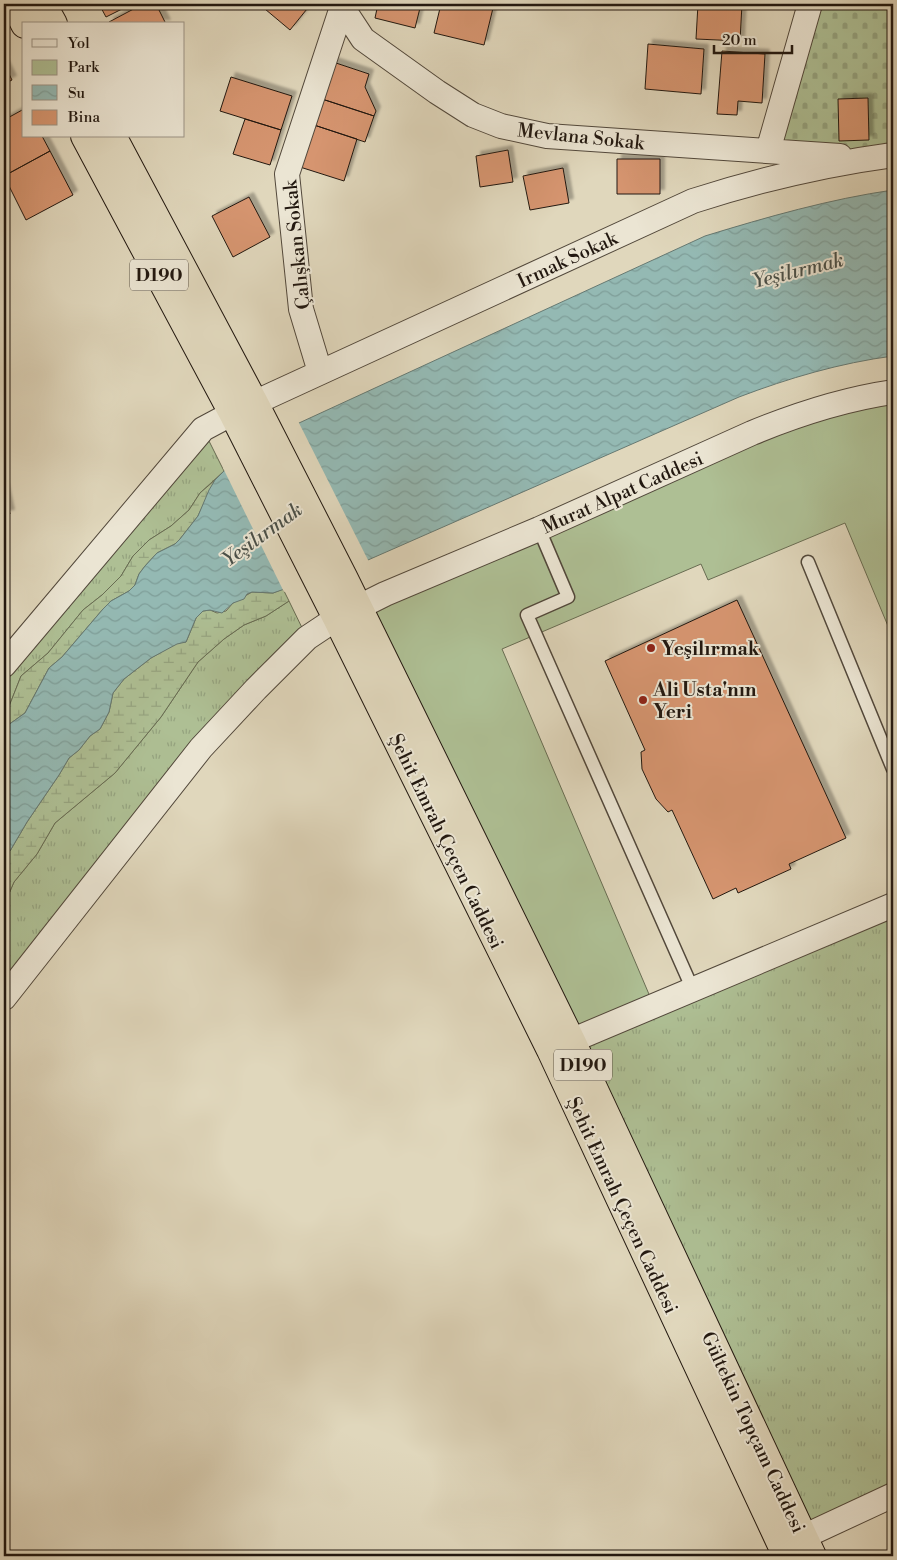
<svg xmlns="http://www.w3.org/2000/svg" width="897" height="1560" font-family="'Libre Bodoni',serif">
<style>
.grass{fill:url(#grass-tufts);stroke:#686c52}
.wetland{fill:url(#wetland-marsh);stroke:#686c52}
.cemetery{fill:url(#cemetery-stones);stroke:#686c52}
.park{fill:#aebf94;stroke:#686c52}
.water{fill:url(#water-waves);stroke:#667972}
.pier{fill:#e0d7bc}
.building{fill:#d6956f;stroke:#221810;filter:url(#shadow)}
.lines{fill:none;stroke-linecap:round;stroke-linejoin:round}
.service-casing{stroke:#52483b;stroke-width:15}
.minor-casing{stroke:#52483b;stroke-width:26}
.trunk-casing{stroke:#221810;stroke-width:30}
.service{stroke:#ebe5d3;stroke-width:12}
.minor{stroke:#ebe5d3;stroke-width:24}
.trunk{stroke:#e0d7bc;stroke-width:28}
.poi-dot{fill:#8f2418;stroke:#ebe5d3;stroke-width:2}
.labels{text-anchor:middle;stroke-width:4;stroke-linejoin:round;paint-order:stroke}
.shield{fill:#ebe5d3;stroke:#5e564a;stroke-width:1}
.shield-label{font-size:18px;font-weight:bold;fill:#221810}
.street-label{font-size:19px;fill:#221810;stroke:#ebe5d3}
.poi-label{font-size:19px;font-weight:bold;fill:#221810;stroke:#ebe5d3;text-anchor:start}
.water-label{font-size:20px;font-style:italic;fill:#4a5049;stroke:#ebe5d3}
</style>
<defs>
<pattern id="grass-tufts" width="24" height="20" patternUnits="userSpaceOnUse" patternTransform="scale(1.25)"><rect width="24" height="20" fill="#aebf94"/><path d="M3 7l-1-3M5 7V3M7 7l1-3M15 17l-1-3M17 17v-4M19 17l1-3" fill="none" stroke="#95a37f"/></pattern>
<pattern id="wetland-marsh" width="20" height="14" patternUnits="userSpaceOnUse" patternTransform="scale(1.25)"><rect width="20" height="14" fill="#aebf94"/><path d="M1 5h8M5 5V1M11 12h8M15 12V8" fill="none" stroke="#95a37f"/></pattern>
<pattern id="cemetery-stones" width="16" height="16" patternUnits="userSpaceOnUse" patternTransform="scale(1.25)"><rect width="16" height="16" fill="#aebf94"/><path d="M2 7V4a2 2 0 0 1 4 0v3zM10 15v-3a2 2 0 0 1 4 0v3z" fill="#95a37f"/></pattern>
<pattern id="water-waves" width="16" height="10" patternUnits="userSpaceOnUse" patternTransform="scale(1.25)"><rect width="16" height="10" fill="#94b9b3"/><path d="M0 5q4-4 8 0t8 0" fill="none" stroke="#7f9e99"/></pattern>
<filter id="shadow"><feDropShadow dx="4.5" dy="-4.5" stdDeviation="1" flood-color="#0004"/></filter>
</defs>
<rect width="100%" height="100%" fill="#e0d7bc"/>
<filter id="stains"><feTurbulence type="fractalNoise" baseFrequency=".004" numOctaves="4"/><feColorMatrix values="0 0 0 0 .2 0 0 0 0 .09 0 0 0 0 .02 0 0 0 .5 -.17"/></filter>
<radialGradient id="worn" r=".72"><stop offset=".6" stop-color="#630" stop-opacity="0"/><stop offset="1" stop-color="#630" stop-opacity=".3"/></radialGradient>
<path class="grass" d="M203,429L224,471L200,493L189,510L171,526L149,540L133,556L121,576L102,595L83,610L48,653L21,676L8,709L4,713V665Z
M289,601L307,638L4,998V905L14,882L37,854L55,823L115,773L161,717L198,662L224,639L244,625L266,616Z
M893,905V1495L803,1537L571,1041Z"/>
<path class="wetland" d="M215,480L198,516L180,539L175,544L157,553L145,566L139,574L135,585L129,591L111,601L103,609L62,657L49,668L25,713L4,728V713L8,709L21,676L48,653L83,610L102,595L121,576L133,556L149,540L171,526L189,510L200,493Z
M283,589L289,601L266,616L244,625L224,639L198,662L161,717L115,773L55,823L37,854L14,882L4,905V855L10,851L27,822L59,775L69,758L79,750L90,736L100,729L109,712L113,693L124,679L151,658L177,643L186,642L196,618L203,611L210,610L217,613L226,611L233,603L252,592L273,593Z"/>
<path class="cemetery" d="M810,4H893V155L768,151Z"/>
<path class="park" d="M893,392V638L845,523L708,580L701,564L502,649L654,1006L571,1041L357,608L752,433Z"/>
<path class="water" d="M893,190V356C840,363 789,378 739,397L368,560L273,593L252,592L247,594L244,599L233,603L222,613L210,610L203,611L196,618L186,642L177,644L151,658L124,679L113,693L109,712L100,729L90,736L79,750L69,758L59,775L27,822L10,851L4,855V728L25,713L49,668L62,657L103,609L111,601L129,591L135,585L139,574L145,566L157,553L175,544L180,539L198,516L209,490L215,480L224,471L299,423L705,236C767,217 830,199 893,190Z"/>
<path class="pier" d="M298,421L369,562L284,592L223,468Z"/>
<path class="building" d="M99,4H132L106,17Z
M143,4H156L166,24H110L109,22Z
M259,4H311L290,30Z
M378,4H421L415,28L375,18Z
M441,4H494L484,45L434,33Z
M698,4H742L740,41L696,39Z
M648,44L704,49L701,94L645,89Z
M722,51L765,54L762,103L738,101L737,115L717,114Z
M333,62L369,74L365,87L376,111L374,116L322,99Z
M4,64L12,80L4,84Z
M231,77L292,96L281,130L220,111Z
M868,98L869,140L839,141L838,99Z
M322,99L374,116L365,142L314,125Z
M24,109V136H42L50,151L4,176V120Z
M245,119L281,130L270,165L233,154Z
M314,125L357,139L344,181L300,167Z
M508,150L513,182L480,187L476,156Z
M50,151L73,195L26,220L4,176Z
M617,159H660V194H617Z
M563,168L569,203L530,210L523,176Z
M249,197L270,237L233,257L212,216Z
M4,487L10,514L4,515Z
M737,600L846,838L789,864L791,869L738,893L736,888L713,899L672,810L668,812L656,799L642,769L641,752L645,750L605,661Z"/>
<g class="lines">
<g class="service-casing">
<path id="service" d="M539,529L568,597L527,615L693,990
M808,562L893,769"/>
</g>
<g class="minor-casing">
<path id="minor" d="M340,4L363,39L437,92L473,115L501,126L547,136L840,156
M768,151L810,4
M320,372L301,309L287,174L343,4
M254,403L693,201C758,180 826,164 893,155
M357,608L385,594L539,529L752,433C798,414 845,399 893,392
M4,665L203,429L233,413
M4,998L201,748L256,689L307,638L337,618
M554,1048L893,905
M803,1537L893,1495"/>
</g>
<g class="trunk-casing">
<path id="trunk" d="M15,4L25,24
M42,4L53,24
M85,136L233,413L337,618L551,1050L787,1556
M112,136L254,403L344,579L571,1041L812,1556"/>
</g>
<use href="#service" class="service"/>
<use href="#minor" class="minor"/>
<use href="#trunk" class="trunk"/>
</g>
<g class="poi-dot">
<circle cx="651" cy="648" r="5"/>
<circle cx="643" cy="700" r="5"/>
</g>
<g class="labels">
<g class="shield">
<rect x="130" y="259.5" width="58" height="31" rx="4"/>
<rect x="554" y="1049.5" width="58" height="31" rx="4"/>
</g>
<g class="shield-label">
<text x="159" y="281">D190</text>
<text x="583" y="1071">D190</text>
</g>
<g class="street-label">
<text transform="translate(581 136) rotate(6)" y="7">Mevlana Sokak</text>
<text transform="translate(296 245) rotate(-96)" y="7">Çalışkan Sokak</text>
<text transform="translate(567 259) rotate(-25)" y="7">Irmak Sokak</text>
<text transform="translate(622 492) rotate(-24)" y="7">Murat Alpat Caddesi</text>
<text transform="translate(447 841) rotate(64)" y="7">Şehit Emrah Çeçen Caddesi</text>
<text transform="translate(623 1205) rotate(65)" y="7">Şehit Emrah Çeçen Caddesi</text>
<text transform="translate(754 1432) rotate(65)" y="7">Gültekin Topçam Caddesi</text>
</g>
<g class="poi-label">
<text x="661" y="655">Yeşilırmak</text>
<text x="653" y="696">Ali Usta'nın<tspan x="653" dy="22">Yeri</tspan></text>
</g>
<g class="water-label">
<text transform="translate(798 270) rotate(-14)" y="7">Yeşilırmak</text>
<text transform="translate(262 534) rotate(-36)" y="7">Yeşilırmak</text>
</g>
</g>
<rect width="897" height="1560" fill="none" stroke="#e0d7bc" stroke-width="20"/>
<rect x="5" y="5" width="887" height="1550" fill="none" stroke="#221810" stroke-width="2.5"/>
<rect x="10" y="10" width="877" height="1540" fill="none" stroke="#221810"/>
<rect x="22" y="22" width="162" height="115" fill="#ebe5d3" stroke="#9b9385"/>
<rect x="32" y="39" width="25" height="8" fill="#ebe5d3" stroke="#9b9385"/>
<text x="68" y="48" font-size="15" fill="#221810">Yol</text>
<rect x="32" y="60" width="25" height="15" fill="#aebf94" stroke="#9b9385"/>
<text x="68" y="72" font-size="15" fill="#221810">Park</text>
<rect x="32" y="85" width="25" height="15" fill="url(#water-waves)" stroke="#9b9385"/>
<text x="68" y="98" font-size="15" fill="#221810">Su</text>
<rect x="32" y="110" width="25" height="15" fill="#d6956f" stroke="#9b9385"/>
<text x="68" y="122" font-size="15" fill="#221810">Bina</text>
<path d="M714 45v8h78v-8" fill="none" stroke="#221810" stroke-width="2.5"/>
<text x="722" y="45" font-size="15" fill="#221810" stroke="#ebe5d3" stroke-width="4" paint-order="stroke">20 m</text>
<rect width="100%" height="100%" filter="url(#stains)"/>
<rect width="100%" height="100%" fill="url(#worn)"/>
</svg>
